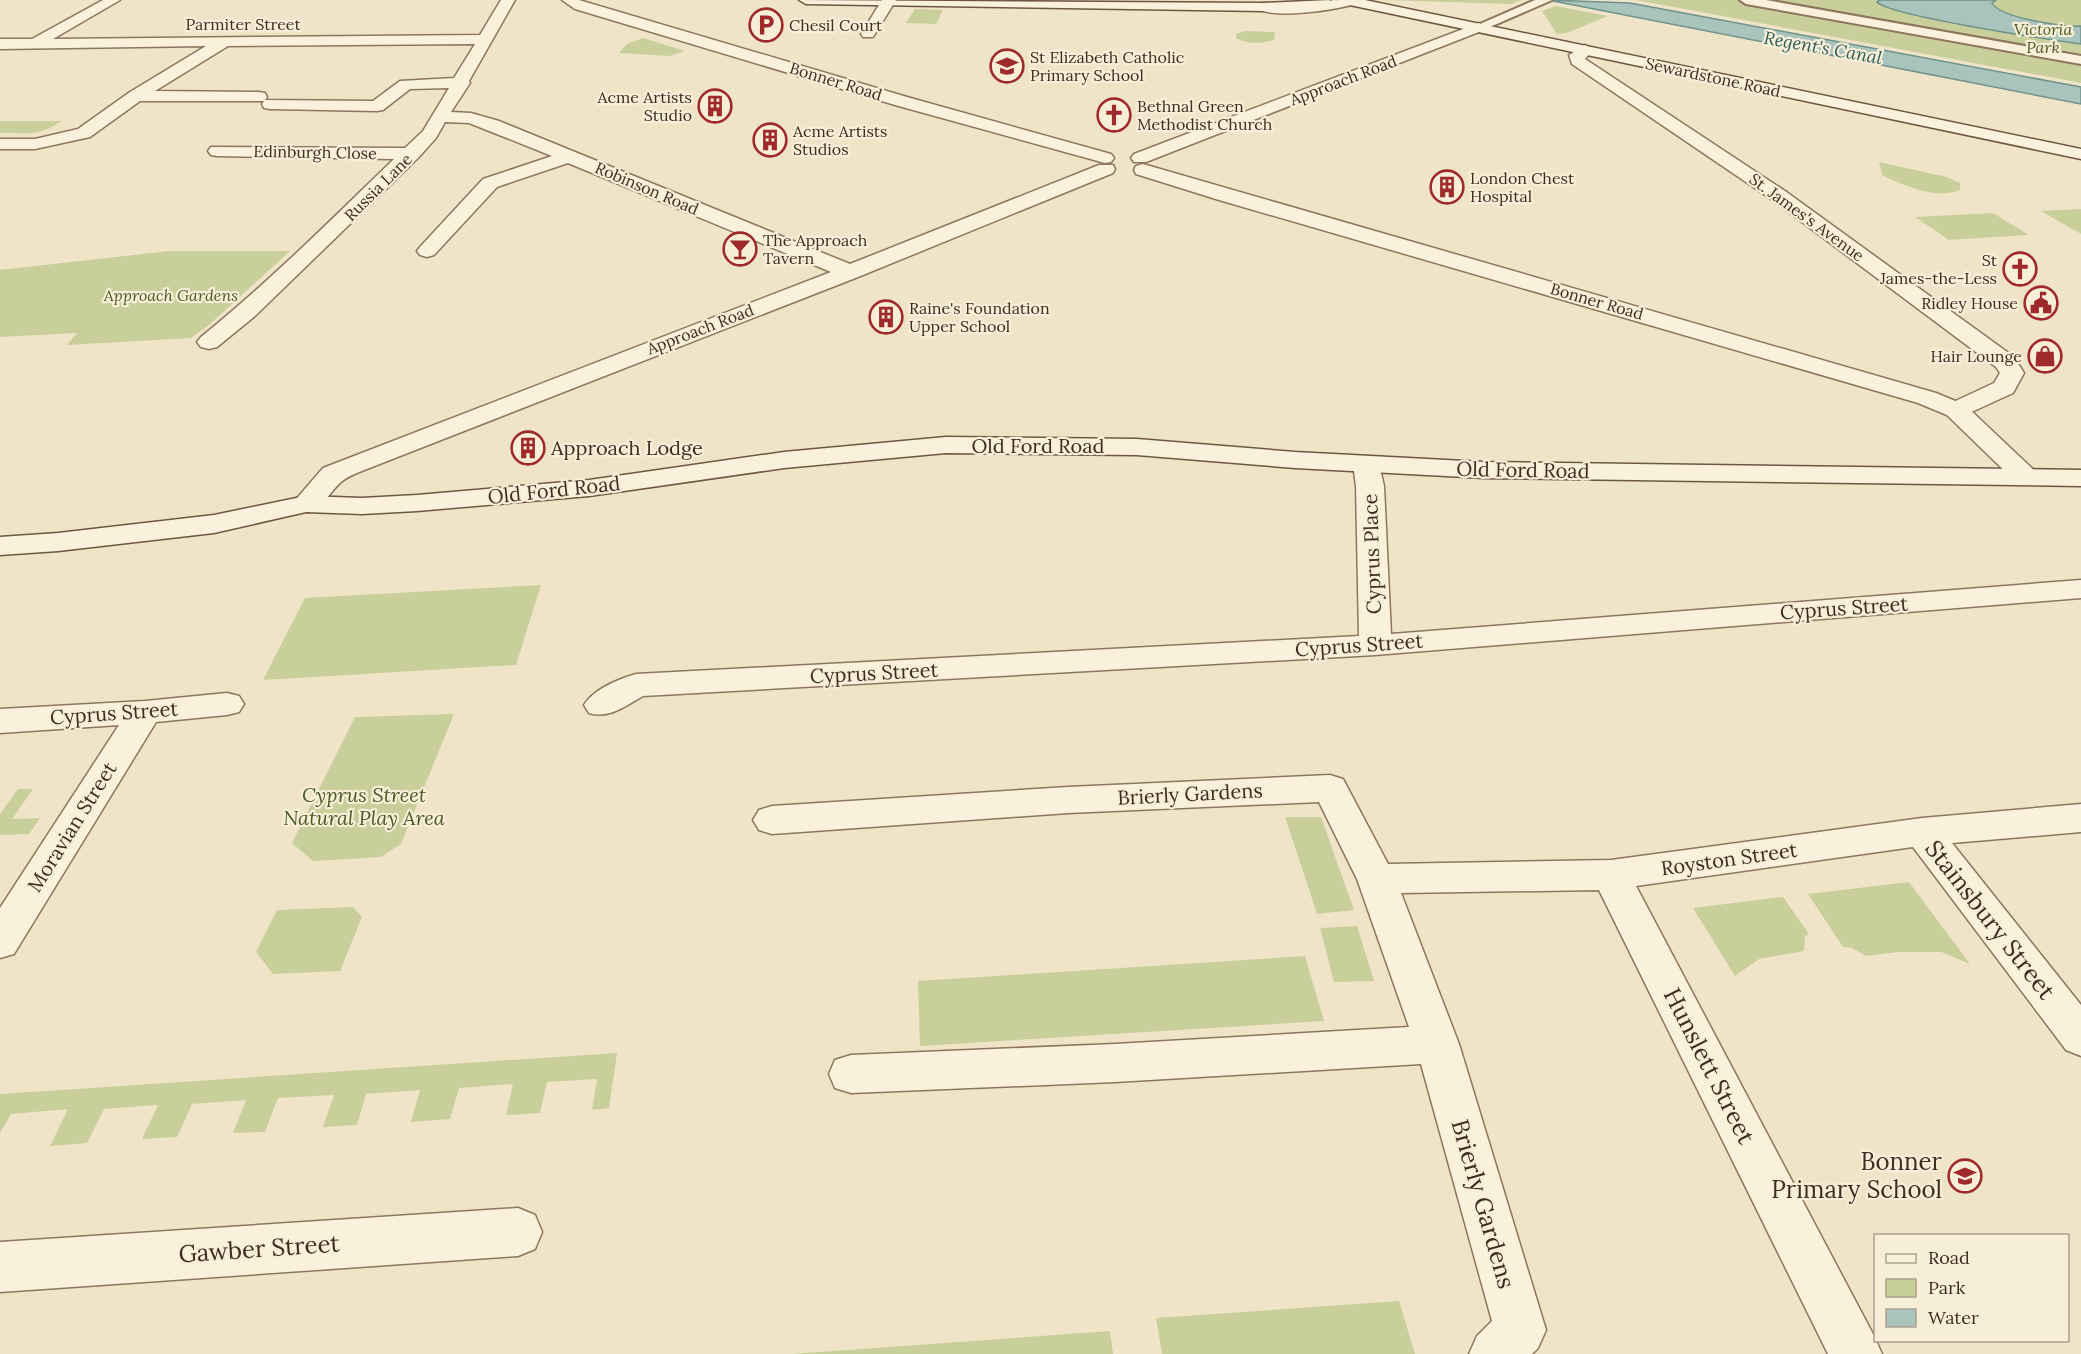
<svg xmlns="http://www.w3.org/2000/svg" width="2081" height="1354" font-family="Lora,serif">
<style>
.green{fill:#c9cf9b}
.water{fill:#a9c4bc;stroke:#6f938a;stroke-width:1.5}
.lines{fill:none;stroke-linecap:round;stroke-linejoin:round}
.pedestrian-casing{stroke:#8d765c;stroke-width:4}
.minor-casing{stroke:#8d765c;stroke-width:3}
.tertiary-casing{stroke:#8d765c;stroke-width:3}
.secondary-casing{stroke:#6f573f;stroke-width:3}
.pedestrian{fill:#faf1dc;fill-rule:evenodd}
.minor{fill:#faf1dc;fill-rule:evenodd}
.tertiary{fill:#faf1dc;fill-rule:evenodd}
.secondary{fill:#faf1dc;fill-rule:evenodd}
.labels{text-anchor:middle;stroke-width:4.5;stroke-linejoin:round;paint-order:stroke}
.far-street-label{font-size:16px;fill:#3d2e20;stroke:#f7eed8}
.far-poi-label{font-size:16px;fill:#3d2e20;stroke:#f7eed8;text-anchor:start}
.far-park-label{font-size:16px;font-style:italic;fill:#4d5a26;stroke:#f7eed8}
.far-water-label{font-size:18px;font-style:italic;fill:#2f5d5a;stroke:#f7eed8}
.street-label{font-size:20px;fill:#3d2e20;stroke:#f7eed8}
.poi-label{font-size:20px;fill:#3d2e20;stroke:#f7eed8;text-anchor:start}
.park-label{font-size:20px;font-style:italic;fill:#4d5a26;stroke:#f7eed8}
.near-street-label{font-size:24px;fill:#3d2e20;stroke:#f7eed8}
.near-poi-label{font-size:24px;fill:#3d2e20;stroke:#f7eed8;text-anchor:end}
</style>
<rect width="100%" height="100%" fill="#f0e4c8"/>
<path class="green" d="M1384,0H1522L1511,4Z
M1636,0H2081V83Z
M1556,6L1608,16L1567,33L1557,34L1542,11Z
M915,9L943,10L936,24L906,23Z
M1246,31L1273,32H1275L1274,40C1262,44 1247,44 1236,38V34Z
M643,38L685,51L670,56L619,53L627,44Z
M0,121H62C37,137 29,133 0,133Z
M1879,162L1947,177L1960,183V190C1936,200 1905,186 1882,175Z
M2081,209V234L2041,211Z
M1993,213L2029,235L1949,240L1915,217Z
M169,251H290L209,325L191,338L67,345L77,333L0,337V270Z
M541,585L516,665L263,680L305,598Z
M454,714L401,844L381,857L313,861L292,843L355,717Z
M18,789H33L12,819L40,818L29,834L0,835V814Z
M1285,817H1321L1354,910L1317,914Z
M1909,882L1970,964L1941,952H1898L1866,956L1852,948L1843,947L1808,894Z
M1783,897L1809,934L1805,936L1804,951L1759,959L1735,976L1693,908Z
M353,907L362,917L340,971L273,974L256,952L277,910Z
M1357,926L1374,981L1334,982L1320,928Z
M1305,956L1324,1021L920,1046L918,981Z
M617,1053L609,1108L592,1110L597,1079L547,1082L540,1113L506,1115L513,1084L459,1088L450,1119L411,1122L420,1090L366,1094L357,1125L323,1127L334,1095L278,1098L265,1132L233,1133L246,1100L192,1104L177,1137L142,1139L158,1105L104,1109L87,1143L50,1146L68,1109L11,1114L0,1133V1094Z
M1399,1301L1415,1354H1162L1156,1318Z
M1110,1331L1113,1354H791Z"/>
<path class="water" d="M1548,0L1630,3L2081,87V104Z
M1880,0H1996L1992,3C2000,18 2063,27 2081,26V44C2051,40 1890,16 1877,2Z"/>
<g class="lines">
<g class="pedestrian-casing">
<path id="pedestrian" d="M1535,0H1552L1483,30L1479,31L1473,27Z
M1740,0H1766L2081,56V64L1746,4Z"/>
</g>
<g class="minor-casing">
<path id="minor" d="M103,0H120L53,39L480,35L501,0H515L469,81L470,83L451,112L471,113L499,121L850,264L1099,165H1113L1115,169L1113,173L858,277L372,467C362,471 349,475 341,482C325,496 321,516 296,510L292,504L323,468L831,272L568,163L497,187L434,255L427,257L420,255L417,251L420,247L483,179L552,156L469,123L445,122L436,138L418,158L255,316L217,347L209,349L201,347L197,342L201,337C269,282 331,220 394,159L217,156L211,155L208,151L211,147L405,148L423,131L449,88L410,89L383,110L377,111L270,109L264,108L262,104L264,101H140L90,137L35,149H0V139H35L78,129L130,92L206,46L0,49V39H32ZM475,44L454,78L400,81L373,101L265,100L267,97L265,93L259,92L155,91L228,46Z
M882,0H896L873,37H863L861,34Z
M1334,0L1358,1L1356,4C1337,9 1270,21 1256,7L1263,3L1309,5Z
M1479,23L1486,27L1484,30L1146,162H1134L1131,158L1134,154Z
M1585,45L1593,50L1585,59L1785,191L2014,357L2024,373L2013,393L1965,415L1956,418L1947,415L1943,410L1947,405L1994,383L2000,373L1996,367L1771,199L1572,64L1569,55Z
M1366,456L1376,458L1379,464L1384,486L1391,634L2081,580V598L1375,655L643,696C625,706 610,719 589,713L584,705C594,689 619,679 636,674L1359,636L1356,486L1353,464L1356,458Z
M227,693L239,696L244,704L239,712L227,715L156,722L14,954L0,958V908L119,725L0,733V709L145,701Z
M1330,775L1343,779L1388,864L1611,860L1922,818L2081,804V832L1952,843L2081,1005V1056L2066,1050L1913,847L1636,886L1874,1336L1882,1354H1828L1599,890L1401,893L1459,1044L1546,1330L1538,1348L1532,1354H1469L1477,1336L1492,1321L1421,1064L1115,1082L851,1093L835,1088L829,1074L835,1060L851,1055L1115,1044L1409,1027L1357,879L1319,802L1068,813L772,834L759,830L753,820L759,810L772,806L1068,787Z
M518,1208L535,1215L542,1232L535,1249L518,1256L0,1292V1242Z"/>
</g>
<g class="tertiary-casing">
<path id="tertiary" d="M562,0H579L907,97L1111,154L1114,158L1111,162L1105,163L895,105L575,9Z
M1143,164L1936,393L1965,405L2040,476L2036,482L2026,484L2016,482L1947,415L1918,403L1219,200L1136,174L1134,170L1136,166Z"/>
</g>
<g class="secondary-casing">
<path id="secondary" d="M799,0L1263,3L1330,0L1328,3L1298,10L1263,11L806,4Z
M1338,0H1365L2081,149V159L1345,4Z
M946,437L1137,439L1295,452L1484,462L2081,470V486L1484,478L1295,468L1137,455L946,453L784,468L589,496L417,511L362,514L306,512L214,533L58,551L0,555V537L58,533L214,515L306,496L362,498L417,495L589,480L784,452Z"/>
</g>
<use href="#pedestrian" class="pedestrian"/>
<use href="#minor" class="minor"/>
<use href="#tertiary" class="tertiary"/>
<use href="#secondary" class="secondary"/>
</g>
<defs>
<g id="parking-ring" transform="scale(1.725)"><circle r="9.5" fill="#f7eed8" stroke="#9e2a2b" stroke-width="1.5"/><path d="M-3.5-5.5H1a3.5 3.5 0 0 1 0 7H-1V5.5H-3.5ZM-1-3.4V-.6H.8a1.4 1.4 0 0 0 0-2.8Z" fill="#9e2a2b"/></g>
<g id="school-ring" transform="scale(1.725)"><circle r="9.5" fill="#f7eed8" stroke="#9e2a2b" stroke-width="1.5"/><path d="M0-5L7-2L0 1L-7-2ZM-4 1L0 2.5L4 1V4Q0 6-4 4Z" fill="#9e2a2b"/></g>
<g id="building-ring" transform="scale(1.725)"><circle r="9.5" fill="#f7eed8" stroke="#9e2a2b" stroke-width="1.5"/><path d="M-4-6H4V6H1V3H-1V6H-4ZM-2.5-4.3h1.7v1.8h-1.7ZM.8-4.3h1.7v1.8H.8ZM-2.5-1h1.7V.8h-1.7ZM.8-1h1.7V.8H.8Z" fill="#9e2a2b"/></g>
<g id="church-ring" transform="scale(1.725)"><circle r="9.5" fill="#f7eed8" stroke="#9e2a2b" stroke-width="1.5"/><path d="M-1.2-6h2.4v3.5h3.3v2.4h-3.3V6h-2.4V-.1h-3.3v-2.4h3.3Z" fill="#9e2a2b"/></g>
<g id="bar-ring" transform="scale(1.725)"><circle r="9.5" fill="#f7eed8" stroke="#9e2a2b" stroke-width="1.5"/><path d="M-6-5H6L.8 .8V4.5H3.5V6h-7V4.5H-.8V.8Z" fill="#9e2a2b"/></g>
<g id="civic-ring" transform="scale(1.725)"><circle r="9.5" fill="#f7eed8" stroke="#9e2a2b" stroke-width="1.5"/><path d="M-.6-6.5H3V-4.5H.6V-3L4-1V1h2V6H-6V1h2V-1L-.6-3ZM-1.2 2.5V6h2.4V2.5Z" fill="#9e2a2b"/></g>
<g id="shop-ring" transform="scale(1.725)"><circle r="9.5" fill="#f7eed8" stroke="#9e2a2b" stroke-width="1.5"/><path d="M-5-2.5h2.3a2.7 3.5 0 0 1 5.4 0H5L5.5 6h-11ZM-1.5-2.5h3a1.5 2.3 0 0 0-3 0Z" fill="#9e2a2b"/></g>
</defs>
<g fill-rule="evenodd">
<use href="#parking-ring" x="766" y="25"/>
<use href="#school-ring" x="1007" y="66"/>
<use href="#building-ring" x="715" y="106"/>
<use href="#church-ring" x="1114" y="115"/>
<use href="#building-ring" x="770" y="140"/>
<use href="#building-ring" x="1447" y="187"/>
<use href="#bar-ring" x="740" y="249"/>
<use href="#church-ring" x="2020" y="269"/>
<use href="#civic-ring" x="2041" y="303"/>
<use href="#building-ring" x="886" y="317"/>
<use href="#shop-ring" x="2045" y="356"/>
<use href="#building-ring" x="528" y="448"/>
<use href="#school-ring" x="1965" y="1176"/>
</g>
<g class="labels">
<g class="far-street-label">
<text x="243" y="30">Parmiter Street</text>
<text transform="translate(1713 77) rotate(12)" y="6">Sewardstone Road</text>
<text transform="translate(1343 80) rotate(-21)" y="6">Approach Road</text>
<text transform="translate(836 81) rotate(17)" y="6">Bonner Road</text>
<text transform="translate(315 152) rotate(1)" y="6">Edinburgh Close</text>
<text transform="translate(378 187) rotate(-45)" y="6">Russia Lane</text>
<text transform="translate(647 188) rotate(23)" y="6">Robinson Road</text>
<text transform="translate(1807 217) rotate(36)" y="6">St. James's Avenue</text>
<text transform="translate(1597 301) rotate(16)" y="6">Bonner Road</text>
<text transform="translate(700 329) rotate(-21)" y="6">Approach Road</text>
</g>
<g class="far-poi-label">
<text x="789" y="31">Chesil Court</text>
<text x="1030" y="63">St Elizabeth Catholic<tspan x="1030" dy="18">Primary School</tspan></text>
<text x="692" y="103" text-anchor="end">Acme Artists<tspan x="692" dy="18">Studio</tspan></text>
<text x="1137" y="112">Bethnal Green<tspan x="1137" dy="18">Methodist Church</tspan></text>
<text x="793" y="137">Acme Artists<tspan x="793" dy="18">Studios</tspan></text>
<text x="1470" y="184">London Chest<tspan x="1470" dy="18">Hospital</tspan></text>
<text x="763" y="246">The Approach<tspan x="763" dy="18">Tavern</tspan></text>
<text x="1997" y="266" text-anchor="end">St<tspan x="1997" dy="18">James-the-Less</tspan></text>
<text x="2018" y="309" text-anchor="end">Ridley House</text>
<text x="909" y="314">Raine's Foundation<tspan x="909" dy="18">Upper School</tspan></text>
<text x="2022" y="362" text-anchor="end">Hair Lounge</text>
</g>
<g class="far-park-label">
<text x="2043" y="35">Victoria<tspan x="2043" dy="18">Park</tspan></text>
<text x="171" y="301">Approach Gardens</text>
</g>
<g class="far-water-label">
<text transform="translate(1823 48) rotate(10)" y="6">Regent's Canal</text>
</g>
<g class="street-label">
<text x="1038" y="453">Old Ford Road</text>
<text transform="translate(1523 470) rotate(1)" y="7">Old Ford Road</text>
<text transform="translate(554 490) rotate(-6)" y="7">Old Ford Road</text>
<text transform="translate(1372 554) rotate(-92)" y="7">Cyprus Place</text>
<text transform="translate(1844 608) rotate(-4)" y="7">Cyprus Street</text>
<text transform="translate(1359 645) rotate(-4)" y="7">Cyprus Street</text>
<text transform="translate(874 673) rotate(-3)" y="7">Cyprus Street</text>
<text transform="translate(114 713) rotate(-4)" y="7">Cyprus Street</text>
<text transform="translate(1190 794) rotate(-3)" y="7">Brierly Gardens</text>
<text transform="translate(72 827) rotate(-58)" y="7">Moravian Street</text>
<text transform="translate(1729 859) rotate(-8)" y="7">Royston Street</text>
</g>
<g class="poi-label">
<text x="551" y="455">Approach Lodge</text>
</g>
<g class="park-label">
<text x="364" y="802">Cyprus Street<tspan x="364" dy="23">Natural Play Area</tspan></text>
</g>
<g class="near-street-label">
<text transform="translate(1990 920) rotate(52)" y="8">Stainsbury Street</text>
<text transform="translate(1709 1066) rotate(63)" y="8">Hunslett Street</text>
<text transform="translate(1483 1204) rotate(74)" y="8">Brierly Gardens</text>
<text transform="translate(259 1249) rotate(-4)" y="8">Gawber Street</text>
</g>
<g class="near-poi-label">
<text x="1942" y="1170">Bonner<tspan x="1942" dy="28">Primary School</tspan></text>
</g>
</g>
<rect x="1874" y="1234" width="195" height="108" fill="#f7eed8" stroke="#ada18e" stroke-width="1.5"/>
<rect x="1886" y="1254" width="30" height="9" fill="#faf1dc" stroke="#ada18e" stroke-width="1.5"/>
<text x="1928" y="1264" font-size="18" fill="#3d2e20">Road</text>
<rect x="1886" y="1279" width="30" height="18" fill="#c9cf9b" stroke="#ada18e" stroke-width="1.5"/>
<text x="1928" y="1294" font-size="18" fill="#3d2e20">Park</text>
<rect x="1886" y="1309" width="30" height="18" fill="#a9c4bc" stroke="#ada18e" stroke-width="1.5"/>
<text x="1928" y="1324" font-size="18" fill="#3d2e20">Water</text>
</svg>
